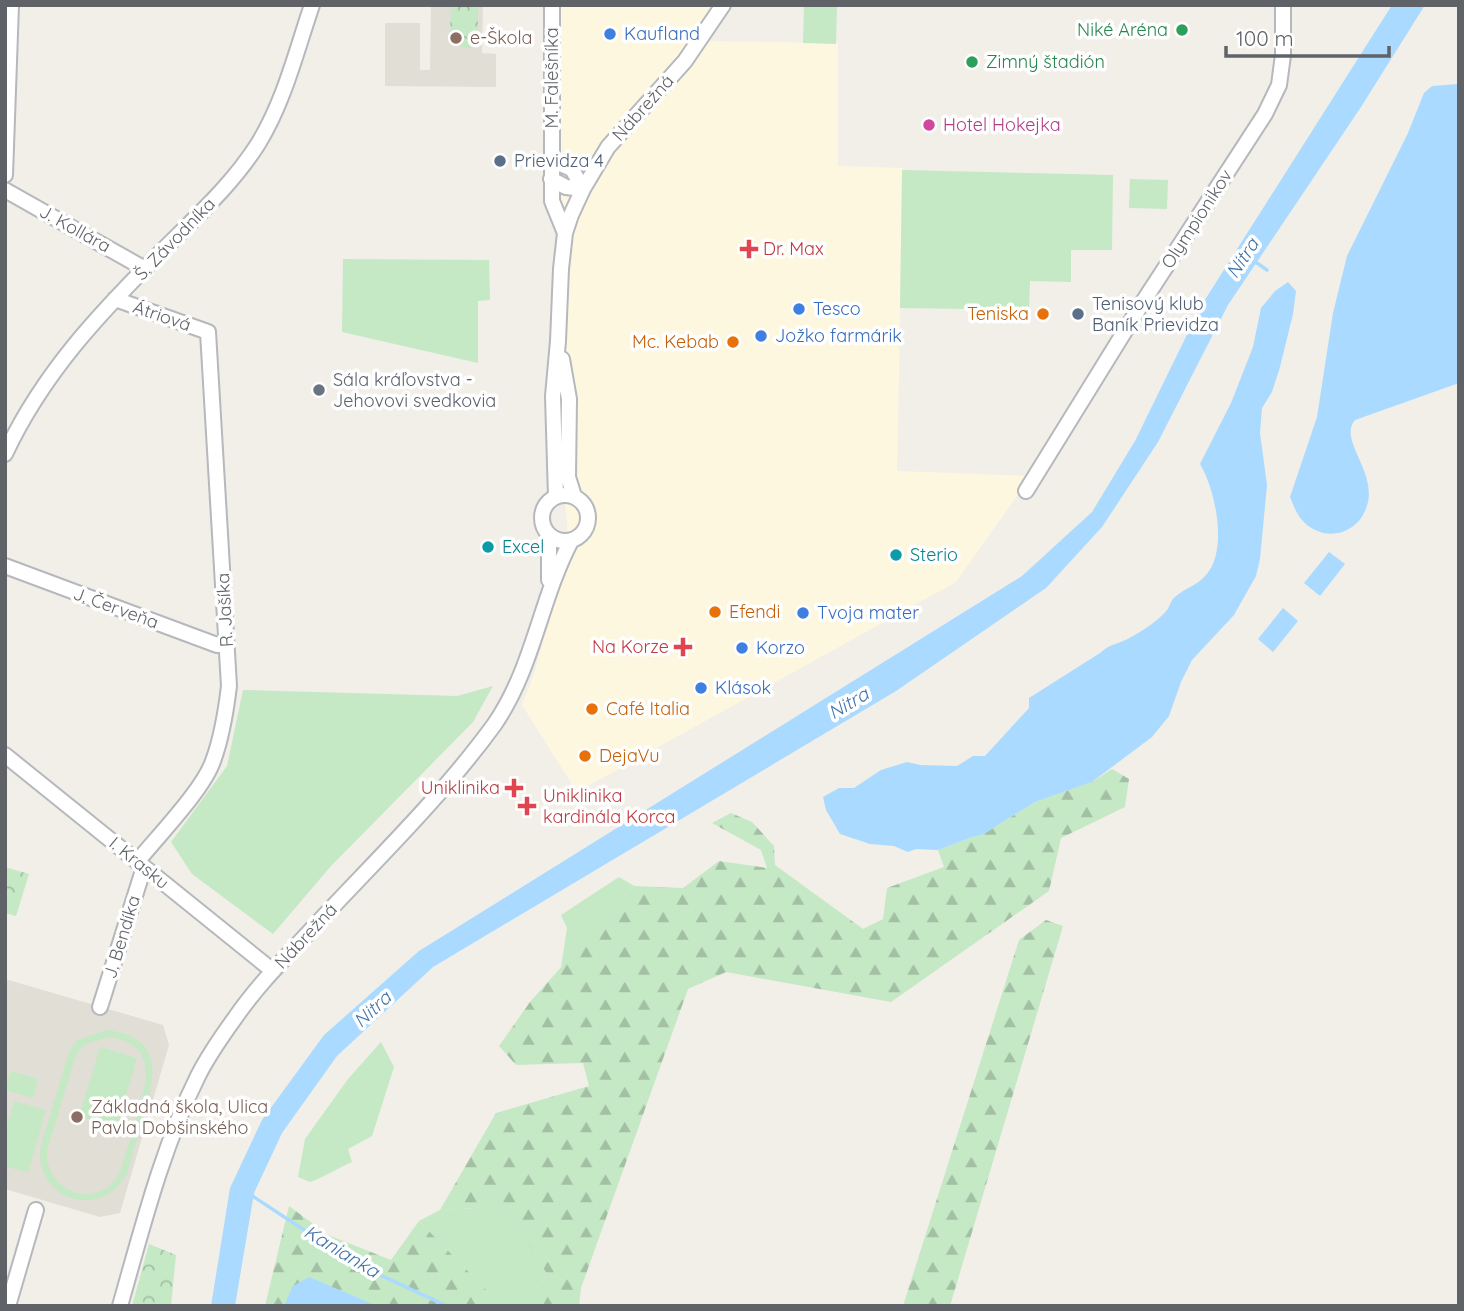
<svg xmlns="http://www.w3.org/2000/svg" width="1464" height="1311" font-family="Quicksand,sans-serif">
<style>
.commercial{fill:#fef7e0}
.education{fill:#e1ded6}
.grass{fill:#c5e8c5;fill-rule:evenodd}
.forest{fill:url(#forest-firs)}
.park{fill:url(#park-crowns)}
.water{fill:#aadaff}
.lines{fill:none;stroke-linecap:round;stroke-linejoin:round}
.stream{stroke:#aadaff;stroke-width:3.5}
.minor-casing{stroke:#b5b8bc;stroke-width:18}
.minor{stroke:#fff;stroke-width:14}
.leisure-dot{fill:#2e9e5b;stroke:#fff;stroke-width:2.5}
.shop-dot{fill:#3f7fe0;stroke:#fff;stroke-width:2.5}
.education-dot{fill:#8d6e63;stroke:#fff;stroke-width:2.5}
.hotel-dot{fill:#d1479c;stroke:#fff;stroke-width:2.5}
.service-dot{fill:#5c6f8a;stroke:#fff;stroke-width:2.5}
.health-dot{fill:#e0444e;stroke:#fff;stroke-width:2.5}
.food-dot{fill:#e8710a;stroke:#fff;stroke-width:2.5}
.worship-dot{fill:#6b7280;stroke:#fff;stroke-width:2.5}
.culture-dot{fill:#0f9aa8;stroke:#fff;stroke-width:2.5}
.labels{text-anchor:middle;stroke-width:7;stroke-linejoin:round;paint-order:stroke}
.leisure-label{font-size:18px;fill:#27864d;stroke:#fff;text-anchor:end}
.shop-label{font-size:18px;fill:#366cbe;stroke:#fff;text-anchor:start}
.education-label{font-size:18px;fill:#785e54;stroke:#fff;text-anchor:start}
.street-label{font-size:18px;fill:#5f6368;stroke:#fff}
.hotel-label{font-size:18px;fill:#b23c85;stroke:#fff;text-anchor:start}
.service-label{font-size:18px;fill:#4e5e75;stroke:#fff;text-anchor:start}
.health-label{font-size:18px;fill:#be3a42;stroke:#fff;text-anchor:start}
.food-label{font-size:18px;fill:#c56008;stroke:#fff;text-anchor:start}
.worship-label{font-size:18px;fill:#5b616d;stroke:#fff;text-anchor:start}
.culture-label{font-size:18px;fill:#0d838f;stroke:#fff;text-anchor:start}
.water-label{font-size:19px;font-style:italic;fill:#4174aa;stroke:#fff}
</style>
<defs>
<pattern id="forest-firs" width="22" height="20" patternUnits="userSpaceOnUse" patternTransform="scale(1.75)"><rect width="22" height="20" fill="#c5e8c5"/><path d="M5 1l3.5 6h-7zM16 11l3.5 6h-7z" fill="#a3c0a4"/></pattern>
<pattern id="park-crowns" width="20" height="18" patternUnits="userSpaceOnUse" patternTransform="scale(1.75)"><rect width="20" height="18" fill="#c5e8c5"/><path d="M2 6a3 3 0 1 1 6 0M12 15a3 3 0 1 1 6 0" fill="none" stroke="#a3c0a4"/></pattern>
</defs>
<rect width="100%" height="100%" fill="#f1efe8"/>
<path class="commercial" d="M555,5H724L698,41L838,43V166L903,168L897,471L1031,476L956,582L577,792L522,705L534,674L569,545L565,503L567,230L556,194Z"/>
<path class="education" d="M431,5H483L482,53L496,54V87L385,86V23H420V70H430Z
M5,979L163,1025L169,1045L120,1213L100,1217L5,1189Z"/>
<path class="grass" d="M804,5H837L836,44L803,43Z
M902,170L1113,175L1112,250H1071V282L1030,281L1029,310L900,308Z
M1130,179L1168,180L1167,209L1129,208Z
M343,259L489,260L490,300L478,301V363L342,332Z
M493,686L473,722L331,866L273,934L192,874L171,842L227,766L243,690L457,696Z
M619,877L634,886L561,968L567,928L561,915Z
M106,1030C166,1036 155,1079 142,1121C137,1139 132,1157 127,1174C117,1190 103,1201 83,1200C58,1199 40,1179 40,1154C40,1144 45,1132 48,1122C55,1098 62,1074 70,1050L78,1040ZM109,1037C160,1045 146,1084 136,1119C131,1137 125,1155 120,1172C113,1186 102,1194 86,1194C65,1193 49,1178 47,1157C47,1147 52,1135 55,1125C62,1101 69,1077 77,1053L86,1044Z
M381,1042L394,1067L372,1136L348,1149L352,1162C337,1168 325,1177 310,1182L298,1177L305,1139L348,1079Z
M100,1047L137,1058L117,1127L79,1116Z
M11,1071L38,1079L33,1098L5,1090Z
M14,1101L46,1110L28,1173L5,1166V1132Z
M496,1191L547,1274L522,1306H502L419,1221L440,1210L477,1208Z"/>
<path class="forest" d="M1112,769L1129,779L1125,807L1061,838L1049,891L891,1002L726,972L688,989L581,1288L579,1306H522L547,1274L496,1192L477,1208L440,1210L496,1113L589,1086L583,1063L516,1065L499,1046L530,1002L634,886L683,888L719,861L767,868L761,850L712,823L731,813L752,822L774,846L775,865L863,929L883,919L887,888L944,867L938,850L972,837L982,835L1035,802L1092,782Z
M1046,920L1063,926L950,1306H903L1019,940Z
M289,1206L328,1235L391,1260L419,1221L502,1306H265Z"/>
<path class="park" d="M451,7H478V48C446,50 450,31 451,7Z
M5,867L29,874L16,916L5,913Z
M149,1244L176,1255L171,1306H132Z"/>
<path class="water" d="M1392,5H1425L1361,107L1228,305L1158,442L1102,527L1046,588L896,691L433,967L337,1056L282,1133L254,1193L235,1306H211L230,1188L262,1120L324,1035L419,951L1022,576L1092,512L1135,441L1201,306Z
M1459,84V383L1355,420C1337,441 1382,475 1365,511C1355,534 1327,541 1307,525C1298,518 1294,507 1290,497L1317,417L1333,313L1347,256L1408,133L1424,93L1432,86Z
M1288,282L1296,291L1293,314L1280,367L1272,392L1262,408L1260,433L1267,485L1260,559L1256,576L1234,615L1192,660L1181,682L1169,716L1152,737L1092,782L1035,802L982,835L972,837L938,850L916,849L908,852L894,846L870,844L840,834L826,810L823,797L839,788H854L881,770L907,762L920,765L957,766L973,756H985L1029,708V698L1100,653C1112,642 1121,644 1133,636C1144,630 1159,620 1167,610C1170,606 1171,600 1175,597C1186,587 1199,586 1209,571C1227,545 1215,489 1200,464L1231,403L1253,347L1261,308L1275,291Z
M1329,552L1345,564L1320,596L1304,583Z
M1283,608L1298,621L1273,652L1258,639Z
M309,1277L377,1306H284L293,1286Z"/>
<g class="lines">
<path class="stream" d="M1254,261L1267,270
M251,1195L354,1263L447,1306"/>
<g class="minor-casing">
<path id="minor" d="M552,5V201L565,233
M551,160L572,169L583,189
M5,175L11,5
M551,179L566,187L583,189
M5,190L145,269
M115,299L208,332L229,686C226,711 222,737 213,761C203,790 158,836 137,862
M562,359L569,399L568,477L574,496
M5,454C43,373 99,314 161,252C195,218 232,185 258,144C284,102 296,52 312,5
M1026,491L1141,305L1265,114L1279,85L1283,55V5
M542 518a23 23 0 1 1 46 0a23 23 0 1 1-46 0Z
M556,497L553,396L558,341L561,269L565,233L571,215L583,189L608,147L685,61L723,5
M549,535V580
M5,566L217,645H227
M5,755L273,971
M100,1007L144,867
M8,1306L36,1210
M120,1306C142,1229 162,1148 198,1076C208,1056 222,1036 235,1018C257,986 285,958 311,930C373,863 440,799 494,725C533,669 540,600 571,541"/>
</g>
<use href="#minor" class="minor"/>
</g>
<g class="leisure-dot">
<circle cx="1182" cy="30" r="7"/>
<circle cx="972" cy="62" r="7"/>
</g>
<g class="shop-dot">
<circle cx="610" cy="34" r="7"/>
<circle cx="799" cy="309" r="7"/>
<circle cx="761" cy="336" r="7"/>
<circle cx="803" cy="613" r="7"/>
<circle cx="742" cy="648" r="7"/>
<circle cx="701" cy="688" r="7"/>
</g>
<g class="education-dot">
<circle cx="456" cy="38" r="7"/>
<circle cx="77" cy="1117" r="7"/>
</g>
<circle class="hotel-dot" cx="929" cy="125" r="7"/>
<g class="service-dot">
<circle cx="500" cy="161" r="7"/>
<circle cx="1078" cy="314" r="7"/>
</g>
<g class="health-dot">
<path d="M745.5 238.5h7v7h7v7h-7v7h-7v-7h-7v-7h7z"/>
<path d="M679.5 636.5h7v7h7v7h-7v7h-7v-7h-7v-7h7z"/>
<path d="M510.5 777.5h7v7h7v7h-7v7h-7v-7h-7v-7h7z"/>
<path d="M523.5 795.5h7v7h7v7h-7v7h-7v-7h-7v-7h7z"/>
</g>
<g class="food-dot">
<circle cx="1043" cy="314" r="7"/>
<circle cx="733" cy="342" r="7"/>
<circle cx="715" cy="612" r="7"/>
<circle cx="592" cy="709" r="7"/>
<circle cx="585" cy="756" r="7"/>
</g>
<circle class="worship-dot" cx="319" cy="390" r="7"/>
<g class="culture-dot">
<circle cx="488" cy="547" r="7"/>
<circle cx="896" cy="555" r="7"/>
</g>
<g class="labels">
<g class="leisure-label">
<text x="1168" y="36">Niké Aréna</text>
<text x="986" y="68" text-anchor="start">Zimný štadión</text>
</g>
<g class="shop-label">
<text x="624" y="40">Kaufland</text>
<text x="813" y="315">Tesco</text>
<text x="775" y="342">Jožko farmárik</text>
<text x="817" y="619">Tvoja mater</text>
<text x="756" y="654">Korzo</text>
<text x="715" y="694">Klások</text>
</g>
<g class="education-label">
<text x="470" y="44">e-Škola</text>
<text x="91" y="1113">Základná škola, Ulica<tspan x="91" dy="21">Pavla Dobšinského</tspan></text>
</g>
<g class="street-label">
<text transform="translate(552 78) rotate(-90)" y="6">M. Falešníka</text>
<text transform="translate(643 108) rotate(-48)" y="6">Nábrežná</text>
<text transform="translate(1197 219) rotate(-57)" y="6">Olympionikov</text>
<text transform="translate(75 229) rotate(29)" y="6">J. Kollára</text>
<text transform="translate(175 239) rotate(-46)" y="6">Š. Závodníka</text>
<text transform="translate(162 316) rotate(19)" y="6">Átriová</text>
<text transform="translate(116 608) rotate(20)" y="6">J. Červeňa</text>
<text transform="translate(225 610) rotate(-93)" y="6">R. Jašíka</text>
<text transform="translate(139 863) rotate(39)" y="6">I. Krasku</text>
<text transform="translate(306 936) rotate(-47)" y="6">Nábrežná</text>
<text transform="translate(122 937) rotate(-73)" y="6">J. Bendíka</text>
</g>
<g class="hotel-label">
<text x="943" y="131">Hotel Hokejka</text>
</g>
<g class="service-label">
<text x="514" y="167">Prievidza 4</text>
<text x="1092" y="310">Tenisový klub<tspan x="1092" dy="21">Baník Prievidza</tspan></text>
</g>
<g class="health-label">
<text x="763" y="255">Dr. Max</text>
<text x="669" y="653" text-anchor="end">Na Korze</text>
<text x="500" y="794" text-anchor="end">Uniklinika</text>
<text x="543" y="802">Uniklinika<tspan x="543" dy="21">kardinála Korca</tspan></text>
</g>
<g class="food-label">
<text x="1029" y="320" text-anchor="end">Teniska</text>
<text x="719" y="348" text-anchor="end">Mc. Kebab</text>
<text x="729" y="618">Efendi</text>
<text x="606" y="715">Café Italia</text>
<text x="599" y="762">DejaVu</text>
</g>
<g class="worship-label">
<text x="333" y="386">Sála kráľovstva -<tspan x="333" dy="21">Jehovovi svedkovia</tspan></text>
</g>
<g class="culture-label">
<text x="502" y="553">Excel</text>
<text x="910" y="561">Sterio</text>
</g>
<g class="water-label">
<text transform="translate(1242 258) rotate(-57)" y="7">Nitra</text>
<text transform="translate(848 703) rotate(-31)" y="7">Nitra</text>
<text transform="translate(372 1009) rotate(-43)" y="7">Nitra</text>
<text transform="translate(342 1251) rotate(31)" y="7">Kanianka</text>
</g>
</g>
<rect width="1464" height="1311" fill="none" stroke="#5f6368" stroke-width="14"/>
<path d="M1226 46v10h163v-10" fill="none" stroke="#5f6368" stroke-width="3.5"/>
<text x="1236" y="46" font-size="21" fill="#5f6368" stroke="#ffffff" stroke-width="5" paint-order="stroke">100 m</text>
</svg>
